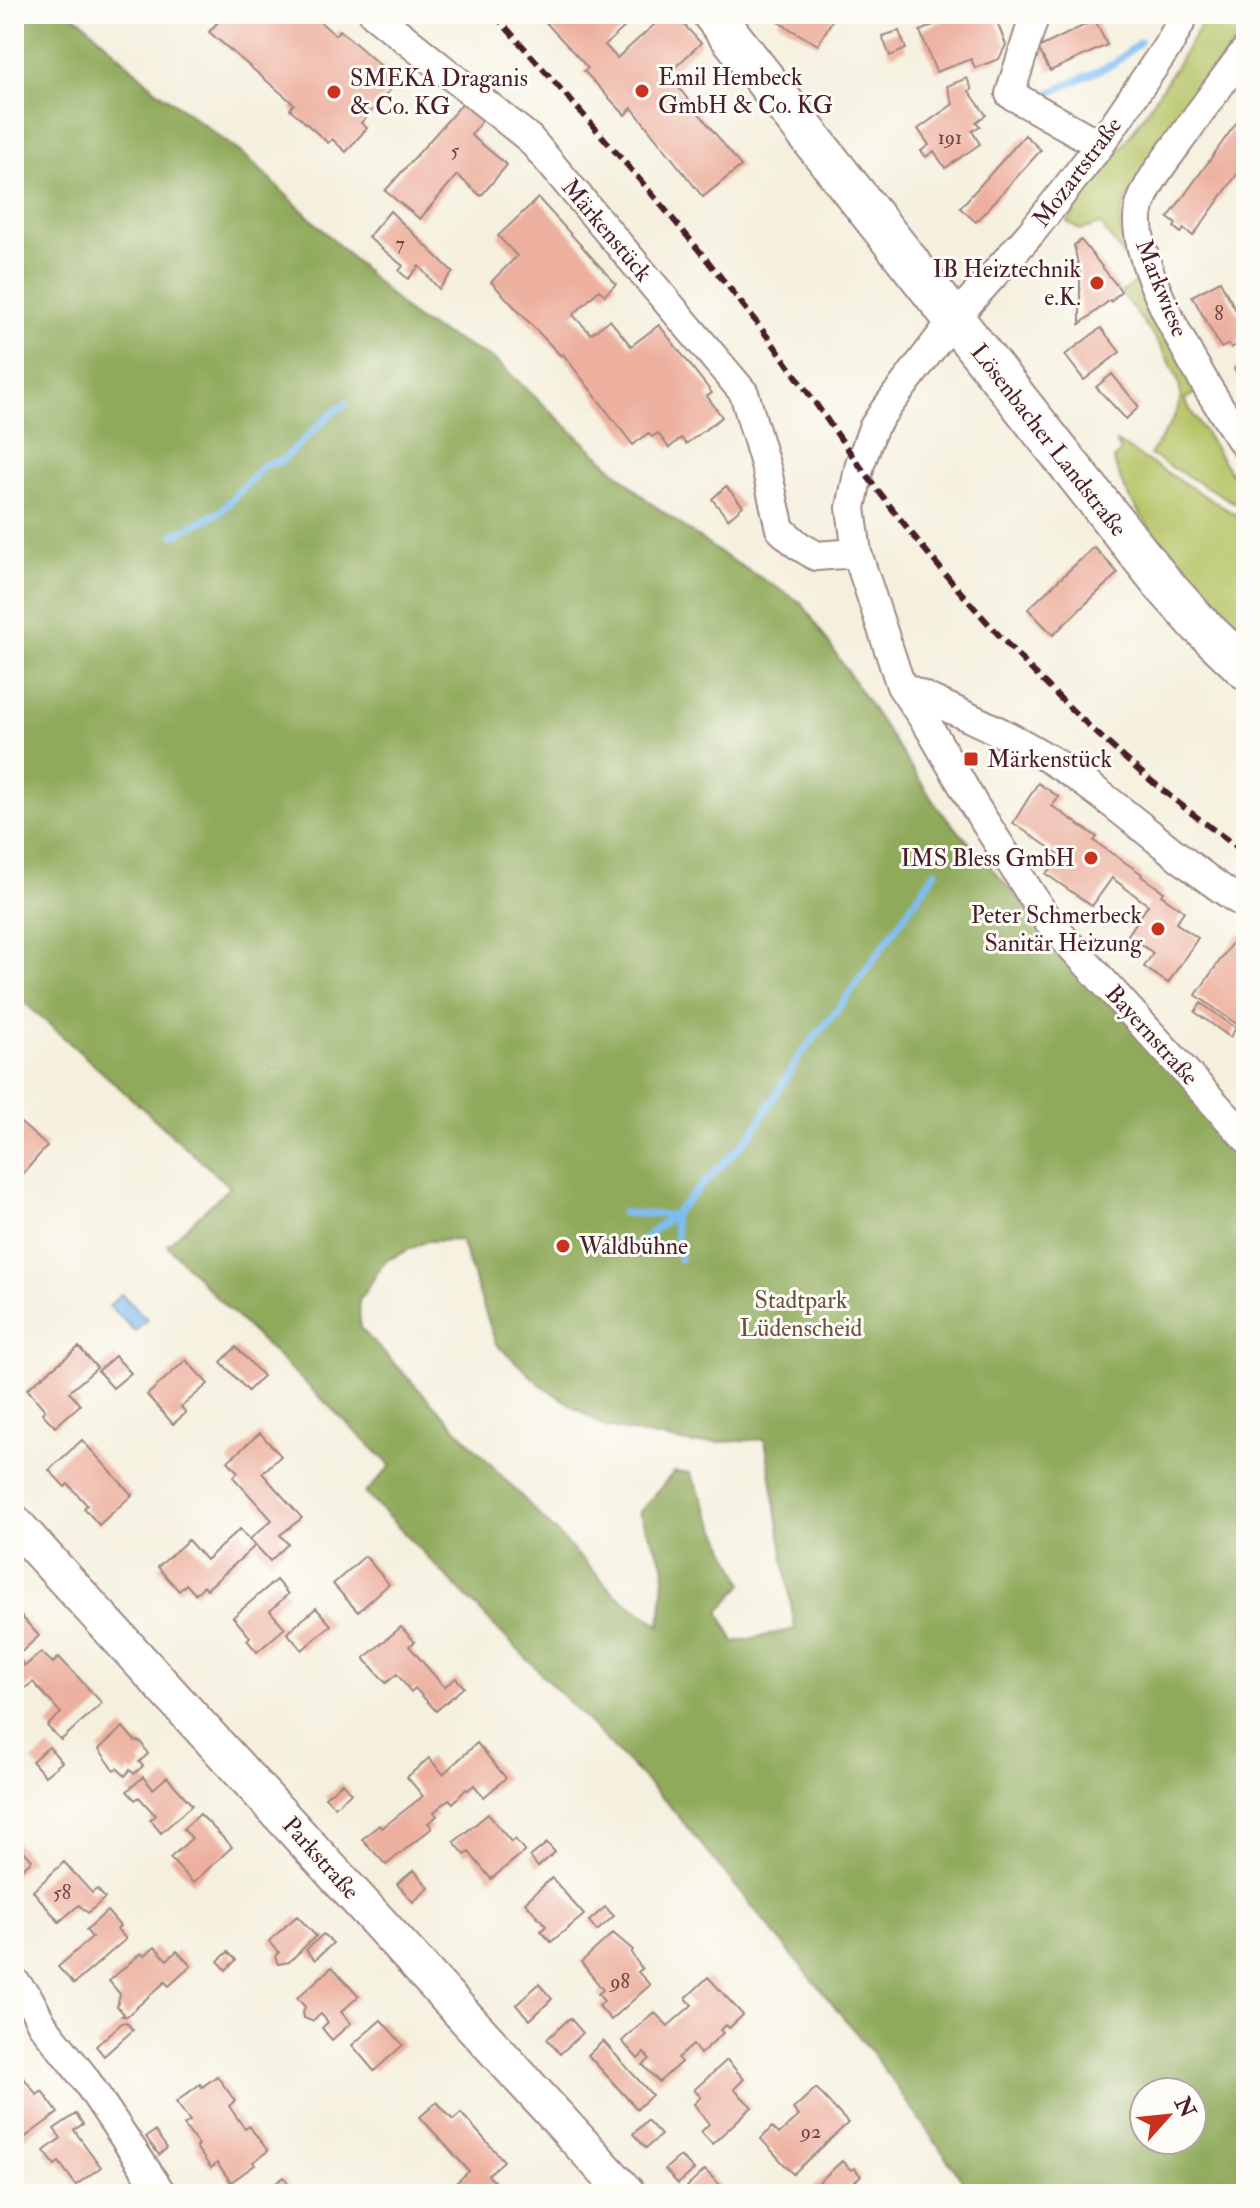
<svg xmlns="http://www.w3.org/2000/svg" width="1260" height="2208" font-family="'IM FELL Double Pica',serif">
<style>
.green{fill:#b5c466;stroke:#807248;stroke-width:2}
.forest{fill:#90aa5b;stroke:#6d6443;stroke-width:2;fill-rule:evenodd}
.water{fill:#7ebdf2;stroke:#646e8e;stroke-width:2}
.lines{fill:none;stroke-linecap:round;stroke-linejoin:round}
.stream{stroke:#7ebdf2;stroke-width:7}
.building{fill:#edb09f}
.minor-casing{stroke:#a08884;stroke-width:32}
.tertiary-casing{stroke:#a08884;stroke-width:40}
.secondary-casing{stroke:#a08884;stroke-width:44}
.minor{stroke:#fff;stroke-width:28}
.tertiary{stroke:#fff;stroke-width:36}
.secondary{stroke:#fff;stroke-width:40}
.rail{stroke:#4a1f2b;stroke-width:6;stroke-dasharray:12 6;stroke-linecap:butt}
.poi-dot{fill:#c8321e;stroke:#fdfcf7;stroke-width:3}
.labels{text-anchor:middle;stroke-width:6;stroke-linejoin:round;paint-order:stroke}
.number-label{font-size:20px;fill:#734348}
.poi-label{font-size:24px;fill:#4a1f2b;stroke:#fdfcf7;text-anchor:start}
.street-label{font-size:24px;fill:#4a1f2b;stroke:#fdfcf7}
.park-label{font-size:24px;fill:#6a513d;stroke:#fdfcf7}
</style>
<rect width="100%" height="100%" fill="#fdfcf7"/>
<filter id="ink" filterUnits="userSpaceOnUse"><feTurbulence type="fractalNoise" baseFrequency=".0125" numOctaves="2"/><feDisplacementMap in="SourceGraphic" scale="16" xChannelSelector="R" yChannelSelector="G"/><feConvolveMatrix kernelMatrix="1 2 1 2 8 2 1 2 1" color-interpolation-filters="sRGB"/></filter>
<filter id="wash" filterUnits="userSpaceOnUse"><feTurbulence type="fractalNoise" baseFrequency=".006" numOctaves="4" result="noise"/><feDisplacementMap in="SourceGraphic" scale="32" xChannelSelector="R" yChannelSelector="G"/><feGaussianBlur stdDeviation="1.8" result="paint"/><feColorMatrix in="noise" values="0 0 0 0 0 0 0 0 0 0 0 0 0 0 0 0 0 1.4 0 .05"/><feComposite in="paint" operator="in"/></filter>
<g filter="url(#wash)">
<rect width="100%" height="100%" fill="#f5f0de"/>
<path class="green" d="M1207,14H1246V26L1135,183L1121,212L1120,231L1198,391L1184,400L1232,475L1246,466V509L1150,455C1160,438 1176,420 1180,400C1186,372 1138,316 1121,293L1140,278L1100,224L1081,230L1067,222C1118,155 1166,87 1207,14Z
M1115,441L1246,521V640C1211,603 1121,507 1114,459L1121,451Z"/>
<path class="forest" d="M14,14H70L81,20L154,88L248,158L415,319L495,360L648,501L720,553L802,603L938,808L1246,1154V2194H972L871,2051L669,1805L365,1493L391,1466L216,1297L167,1245L230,1187L14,993ZM461,1240L496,1344L541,1385L605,1427L693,1444L765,1439L795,1629L734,1642L719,1611L743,1584L690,1473L674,1472L639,1513L665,1567L660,1625L616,1595L360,1328L359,1301L385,1261L427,1241ZM1144,2092H1192V2140H1144Z"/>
<path class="water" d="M121,1294L147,1319L135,1331L109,1306Z"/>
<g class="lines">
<path class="stream" d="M1045,95L1115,63L1140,42
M174,535L220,512L264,465L281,461L332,413L346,404
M623,1213L673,1215L680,1259
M626,1253L673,1215L751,1135L799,1057L842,1004L936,871"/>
</g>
<g id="blocks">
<path class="building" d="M225,14H311L335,35L340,30L398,81L361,123L367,128L346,152L332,139L328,143L290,109L294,104L209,32Z
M538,14H639L605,45L617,58L655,24L646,14H674L701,43L668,74L741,166L703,197L632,108L625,115L584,71L588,68Z
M782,14H829L834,17L818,45L778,22Z
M957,14H994L1006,45L999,59L975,68L971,59L936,72L920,31Z
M1095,20L1107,45L1050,71L1038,48Z
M899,31L906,49L890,56L882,36Z
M967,78L972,90L969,91L986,115L976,122L980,126L972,131L980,144L945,168L934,151L926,157L921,151L929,145L918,129L953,104L947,86Z
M463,103L483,120L471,135L507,165L481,196L457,175L420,219L385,191Z
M1237,122L1244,127L1246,124V162L1193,236L1184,229L1181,233L1174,227L1176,224L1168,218Z
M1025,135L1041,150L976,222L960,208Z
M538,198L616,284L605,295L599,290L573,315L591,334L610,320L631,346L659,325L712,393L707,396L722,417L686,444L681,438L669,448L658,433L652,437L648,433L633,445L563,354L561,356L491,282L517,256L498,236Z
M390,211L453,272L439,289L419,266L408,279L399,271L403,266L368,237Z
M1081,240L1121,291L1111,302L1110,300L1080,324V274L1074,245Z
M1220,281L1246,329V335L1238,339L1240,343L1231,348L1229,344L1221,348L1192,296Z
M1101,328L1120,352L1084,380L1065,355Z
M1246,355V387L1234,369L1241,364L1238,360Z
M1112,374L1139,407L1126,419L1096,387Z
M726,486L743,506L728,519L712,499Z
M1094,547L1118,573L1053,635L1028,609Z
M1038,783L1059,797L1052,806L1097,837L1094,841L1142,874L1141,876L1164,892L1161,895L1184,911L1176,923L1198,938L1168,983L1144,967L1153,953L1128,935L1148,905L1112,878L1092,906L1046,874L1060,855L1013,823Z
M1238,934L1246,940V1031L1196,995Z
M1201,1003L1236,1028L1230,1037L1195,1012Z
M14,1117L47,1146L14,1184Z
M79,1347L97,1368L69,1392L80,1405L55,1427L42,1413L45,1410L27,1389Z
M236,1347L263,1376L248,1391L221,1362Z
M115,1356L131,1373L113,1388L98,1371Z
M186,1360L208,1384L181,1407L186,1413L173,1424L147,1395Z
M260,1433L281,1456L262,1473L302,1518L280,1535L288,1544L270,1561L250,1539L272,1520L233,1477L238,1472L228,1461Z
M82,1440L132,1495L99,1525L84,1508L87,1505L68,1484L65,1487L49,1470Z
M240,1529L255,1546L207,1589L204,1586L195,1594L186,1584L179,1591L158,1567L188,1540L206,1560Z
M365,1556L389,1584L358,1612L333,1584Z
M276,1580L288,1594L270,1611L285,1628L257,1652L247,1640L250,1637L233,1617Z
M14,1608L39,1636L17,1656L25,1666L41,1652L53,1663L59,1657L102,1703L61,1740L47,1726L61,1713L33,1682L24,1689L14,1680Z
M316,1608L331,1625L302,1650L287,1633Z
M401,1627L415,1642L409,1646L444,1687L456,1678L464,1687L436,1711L415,1688L411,1692L397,1674L386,1683L364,1658Z
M123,1727L135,1741L141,1742L148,1754L139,1762L143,1766L134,1774L130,1770L125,1776L117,1768L114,1770L99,1749Z
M477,1743L506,1778L484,1797L474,1785L468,1790L466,1789L453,1803L449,1799L434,1812L437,1816L428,1823L432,1828L386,1865L362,1839L379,1825L382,1828L423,1796L407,1777L429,1758L443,1774Z
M49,1747L62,1762L45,1776L32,1761Z
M143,1777L153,1789L167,1777L192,1805L161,1833L150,1820L155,1815L139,1797L135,1800L127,1791Z
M342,1783L351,1793L335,1807L325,1797Z
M200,1814L232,1847L193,1883L170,1858L192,1838L183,1829Z
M488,1814L511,1842L515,1839L525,1851L491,1879L469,1852L465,1855L454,1842Z
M14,1840L32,1860L14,1876Z
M547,1843L555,1852L538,1867L530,1857Z
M64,1862L92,1893L97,1889L105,1898L88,1913L79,1905L59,1922L33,1891Z
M414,1870L429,1888L413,1902L397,1884Z
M552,1878L584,1915L551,1942L541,1931L546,1926L525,1902Z
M605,1907L614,1916L597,1931L589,1921Z
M107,1911L120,1926L117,1929L126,1939L74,1984L58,1967L92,1937L86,1930Z
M297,1916L316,1936L289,1962L278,1964L275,1957L279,1952L269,1941Z
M613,1933L633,1950L631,1953L642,1969L638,1972L650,1985L611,2020L599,2006L604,2001L598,1994L603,1990L581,1962Z
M323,1934L333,1943L315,1960L306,1950Z
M155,1947L167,1960L177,1951L191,1966L169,1986L165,1982L127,2016H122L124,2014L117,2006L120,1994L109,1981L141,1953L144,1956Z
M228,1952L236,1960L226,1970L218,1961Z
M332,1967L359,1996L341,2012L351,2023L332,2040L322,2028L328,2022L321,2014L312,2021L304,2018L303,2012L305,2007L297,1998Z
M708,1977L743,2015L729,2028L726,2025L720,2030L723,2033L700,2054L693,2045L678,2058L681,2062L659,2082L643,2065L650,2059L644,2053L638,2059L622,2041L654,2012L668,2026L692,2005L686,1998Z
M539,1984L552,1999L530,2020L516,2005Z
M570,2018L583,2033L560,2054L547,2039Z
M381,2020L403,2045L374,2071L352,2045Z
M126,2022L133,2030L104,2056L96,2046L122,2023Z
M603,2041L652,2095L637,2109L588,2055Z
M727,2060L744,2079L734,2089L752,2107L712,2144L701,2132L709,2124L694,2104L701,2097L694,2090Z
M14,2074L19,2081L23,2077L37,2095L42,2091L58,2113L20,2141L14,2134Z
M217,2076L235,2101L229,2106L245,2129L249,2126L268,2151L253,2162L255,2165L231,2182L217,2163L211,2168L196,2147L198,2145L184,2125L190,2121L176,2102L200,2084L202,2087Z
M816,2088L848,2123L793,2174L761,2139L772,2127L779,2134L799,2116L793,2109Z
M437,2102L453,2120L461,2113L504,2161L488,2175L502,2190L498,2194H476L472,2190L464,2194L455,2184L469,2171L420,2117Z
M76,2114L83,2124L74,2130L101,2167L76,2185L59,2162L55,2165L44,2151L61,2138L54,2129Z
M647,2120L661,2135L646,2148L633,2134Z
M155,2131L167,2148L159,2155L146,2137Z
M680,2156L694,2170L678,2184L665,2169Z
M842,2161L851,2170L854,2168L861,2176L846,2190L850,2194H806Z
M705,2170L721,2186L713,2194H693L687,2187Z
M284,2177L295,2194H263L272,2186Z"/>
</g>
</g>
<g filter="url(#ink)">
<use href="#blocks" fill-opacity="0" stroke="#a08884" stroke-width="2"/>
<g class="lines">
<g class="minor-casing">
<path id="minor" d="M374,14L530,139L744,393L767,471L780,529L798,545L816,556L857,553
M1035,14L1010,94L1100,145
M1185,14L1169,44L1100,145L1031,233L954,319L884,411L873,428L860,464L851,508L857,553L901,686L929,727L974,805L1048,921L1246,1138
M1246,50C1223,80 1200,112 1178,143C1164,162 1147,183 1140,206C1123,258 1215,402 1246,447
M901,686C961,714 1021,738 1075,776C1134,817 1185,867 1246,905
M14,1981L29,1999L42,2024L83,2076L162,2194"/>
</g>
<g class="tertiary-casing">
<path id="tertiary" d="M14,1523L627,2194"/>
</g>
<g class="secondary-casing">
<path id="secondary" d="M713,14L1164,585L1200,625L1246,669"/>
</g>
<use href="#minor" class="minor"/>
<use href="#tertiary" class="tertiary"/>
<use href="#secondary" class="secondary"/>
<path class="rail" d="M494,14C584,115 674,216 757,323C799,377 836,435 877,489C983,628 1102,753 1246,853"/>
</g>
</g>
<g class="poi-dot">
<circle cx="642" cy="91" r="8"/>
<circle cx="334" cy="92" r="8"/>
<circle cx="1097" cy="283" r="8"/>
<rect x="963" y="751" width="16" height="16" rx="4"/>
<circle cx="1091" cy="858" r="8"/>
<circle cx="1158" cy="929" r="8"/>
<circle cx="563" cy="1246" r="8"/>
</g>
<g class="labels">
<g class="number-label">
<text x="950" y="144">191</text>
<text x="455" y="157">5</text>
<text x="400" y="250">7</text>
<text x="1219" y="320">8</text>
<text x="62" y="1899">58</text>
<text x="620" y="1988">98</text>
<text x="811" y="2138">92</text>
</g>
<g class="poi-label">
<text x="658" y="85">Emil Hembeck<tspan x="658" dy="28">GmbH &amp; Co. KG</tspan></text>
<text x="350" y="86">SMEKA Draganis<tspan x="350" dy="28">&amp; Co. KG</tspan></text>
<text x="1081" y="277" text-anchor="end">IB Heiztechnik<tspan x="1081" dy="28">e.K.</tspan></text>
<text x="987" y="767">Märkenstück</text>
<text x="1075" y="866" text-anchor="end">IMS Bless GmbH</text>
<text x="1142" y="923" text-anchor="end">Peter Schmerbeck<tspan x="1142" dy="28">Sanitär Heizung</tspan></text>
<text x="579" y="1254">Waldbühne</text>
</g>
<g class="street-label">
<text transform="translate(1077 172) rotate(-53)" y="8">Mozartstraße</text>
<text transform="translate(607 230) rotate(50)" y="8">Märkenstück</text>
<text transform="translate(1162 288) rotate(68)" y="8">Markwiese</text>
<text transform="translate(1049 440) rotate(52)" y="8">Lösenbacher Landstraße</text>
<text transform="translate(1152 1035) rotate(48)" y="8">Bayernstraße</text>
<text transform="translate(321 1858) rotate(48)" y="8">Parkstraße</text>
</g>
<g class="park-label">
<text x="801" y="1308">Stadtpark<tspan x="801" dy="28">Lüdenscheid</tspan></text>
</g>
</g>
<rect width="1260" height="2208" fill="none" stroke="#fdfcf7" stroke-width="48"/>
<g transform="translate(1168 2116) rotate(63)"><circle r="38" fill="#fdfcf7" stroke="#b5a4a5" stroke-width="2"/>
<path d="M0-6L14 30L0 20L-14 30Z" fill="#c8321e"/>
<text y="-12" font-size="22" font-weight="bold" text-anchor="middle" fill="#4a1f2b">N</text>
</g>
</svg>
